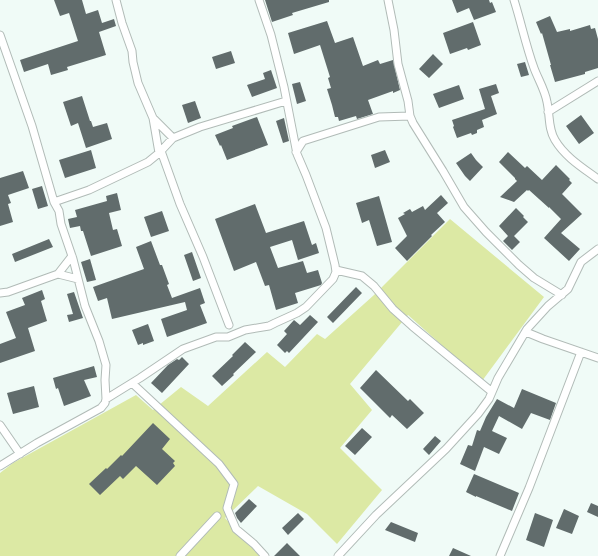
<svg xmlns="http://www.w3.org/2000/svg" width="598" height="556" font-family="'Golos Text',sans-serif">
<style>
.green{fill:#dce9a4}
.building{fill:#616c6c}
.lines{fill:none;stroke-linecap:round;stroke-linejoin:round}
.street-casing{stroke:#b1bbb7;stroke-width:9}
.street{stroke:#fff;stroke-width:7}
</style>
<rect width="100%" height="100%" fill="#f0fbf7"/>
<path class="green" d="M450,219L544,297L482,381L408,315L350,384L372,410L340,448L382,490L337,544L307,514L258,486L225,518L260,556H0V473L13,463L136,395L153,410L181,387L208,406L267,352L285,367L317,334L325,339L374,295Z"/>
<path class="building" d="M54,0H82L86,14L98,10L102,23L114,19L116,26L99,32L106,55L67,67L68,70L51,75L48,64L24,72L20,60L78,41L69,13L60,16Z
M265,0H329V2L292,13L293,15L272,22Z
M452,0H489L490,3L492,2L496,12L474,20L469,8L457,13Z
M550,16L557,32L570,29V31L590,25L591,29L595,28L598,39V68L585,72V74L555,82L550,65H551L542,33L541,34L536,22Z
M327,21L335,43L353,37L363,66L378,60L380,64L393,60L400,90L393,93V91L368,100L373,114L357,119L356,116L339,121L338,117H335L332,105L327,89L331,88L328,78L330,77L320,45L294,54L288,33Z
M473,22L481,45L468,50L467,48L450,54L443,33Z
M231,51L235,63L216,69L212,57Z
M433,54L443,64L429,78L419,69Z
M525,62L529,75L521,77L517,64Z
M271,70L277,88L252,97L247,85L265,79L263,73Z
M300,82L306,101L297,104L292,84Z
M496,84L499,93L491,96L497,114L482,120L484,127L477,130V133L472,135L471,133L457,138L453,127L454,126L452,120L485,109L479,89Z
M459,85L464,99L439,108L433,94Z
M82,96L90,121H91L93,127L107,123L112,139L86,148L78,123L71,126L63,102Z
M195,101L201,118L188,123L182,105Z
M581,115L594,133L579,144L566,126Z
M257,117L268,145L227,160L221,145L220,146L215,135L233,128L232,126Z
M284,118L289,141L283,143L276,121Z
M91,150L96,168L65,178L59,160Z
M385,150L390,162L375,168L371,155Z
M508,152L525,168L527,166L542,180L556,165L570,179L569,180L572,183L562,194L582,214L561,233L580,249L569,261L544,238L561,219L549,207V208L529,190L528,191L527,190L514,202L500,197L517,181L515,179V178L499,162Z
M471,153L476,160L483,167L470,181L465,176L456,163Z
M23,171L29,188L8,195L11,203L8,204L13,222L0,226V178Z
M42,186L48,206L38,209L32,189Z
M117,193L121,210L109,213L113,230L117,229L122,246L91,256L83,231H81L80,226L70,228L68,219L77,217L75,210L107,201L106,196Z
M441,195L448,203L437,213L445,222L431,235L432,236L407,261L395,248L407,236L398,218L405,214L403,213L410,209L412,212L423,206L425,210Z
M379,196L392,242L377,246L369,220L362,223L356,203Z
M255,204L266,233L304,221L312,245L316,243L319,253L298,260L292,240L270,247L278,268L303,261L307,273L318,270L322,283L321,285L295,293L298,303L276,310L269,285L265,286L256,262L234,271L215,219Z
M516,208L524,216L523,217L528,222L514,236L520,242L512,250L503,241L508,236L499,226Z
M162,211L169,231L151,237L144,217Z
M49,239L53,247L15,262L12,254Z
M151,241L160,265H162L169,284L167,285L172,298L200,288L205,303L200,305L207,323L167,337L161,319L187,310L185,302L112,319L107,298L98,301L93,287L144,269L136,247Z
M192,252L201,278L193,281L184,255Z
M90,259L96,280L87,282L81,262Z
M356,287L362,293L333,323L327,317Z
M42,290L45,299L41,301L47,321L28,328L35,351L0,363V344L16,338L6,312L25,305L22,298Z
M74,292L83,318L69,322L67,315L73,314L67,294Z
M310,315L318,322L289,353L287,351L285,353L277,345L287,334L284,331L294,320L300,325Z
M148,324L154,341L143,345V343L138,345L132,330Z
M245,342L256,352L233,374L234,375L222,386L212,376L233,356L232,355Z
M182,357L189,364L162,393L151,383L168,365L177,359L179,360Z
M94,366L97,377L84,380L91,396L64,406L58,388L56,389L53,378Z
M376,370L408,401L410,399L424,413L407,429L392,415L390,418L360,388Z
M34,386L39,407L13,414L7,393Z
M522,389L556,403L550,420L531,413L522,429L499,416L492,431L507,438L499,454L484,447L475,471L460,464L468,445L472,446L477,430L480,431L486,417L497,399L514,408Z
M153,423L170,439L162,449L175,461L173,463L175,466L157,485L136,466L123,479L120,476L100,495L89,484L106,468L107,469L121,455L122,456Z
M362,428L372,437L355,455L345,446Z
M435,436L441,441L429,455L423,449Z
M474,474L519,493L512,511L476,496V497L466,492Z
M249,499L257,506L241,523L237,518L235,513Z
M591,503L598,506V517L587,512Z
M564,509L579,516L572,534L556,528Z
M298,513L304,519L288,535L282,528Z
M535,513L553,520L544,547L526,540Z
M391,522L418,533L415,542L385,530Z
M287,543L300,556H274Z
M453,548L471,556H449Z"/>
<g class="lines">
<g class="street-casing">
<path id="street" d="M116,0L122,23L132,51L133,62L138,83L153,118L159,153
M388,0L394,30L398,64L408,101L410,116L413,123L443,171L464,207L486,232L519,265L534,278L562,295
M514,0C521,22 526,46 534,68C538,79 545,90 547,102C550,115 548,129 555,140C565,157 583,168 598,179
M0,35L32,126L54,202L59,211L61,224L73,259L85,306L99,341L106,365L105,380L106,399L105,403L101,408L37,443L0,466
M548,112L598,81
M153,118L173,138
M161,151L180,204L203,257L229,325
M296,152L303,141L379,117L410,116
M54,202L89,190L148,162L159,153L173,138L200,127L286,101
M336,270L362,276L374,286L393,309L412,326L492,392
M58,274L78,279
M0,293L8,292L58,274L72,256
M526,332L543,339L598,358
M132,383L219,464L234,484L227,508L236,529L254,544L265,556
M106,399L140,378L183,349L216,337H228L245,330L269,326L275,323L297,313L306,307L333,279L336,272L335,265L326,228L306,175L297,154L284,87L271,35L259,0
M0,425L20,454
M180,556L217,516
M338,556L376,515L446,449L478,414L489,399L498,378L527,329L548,306L568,289L581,262L598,249
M500,556L529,488L581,352"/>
</g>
<use href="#street" class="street"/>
</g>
</svg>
